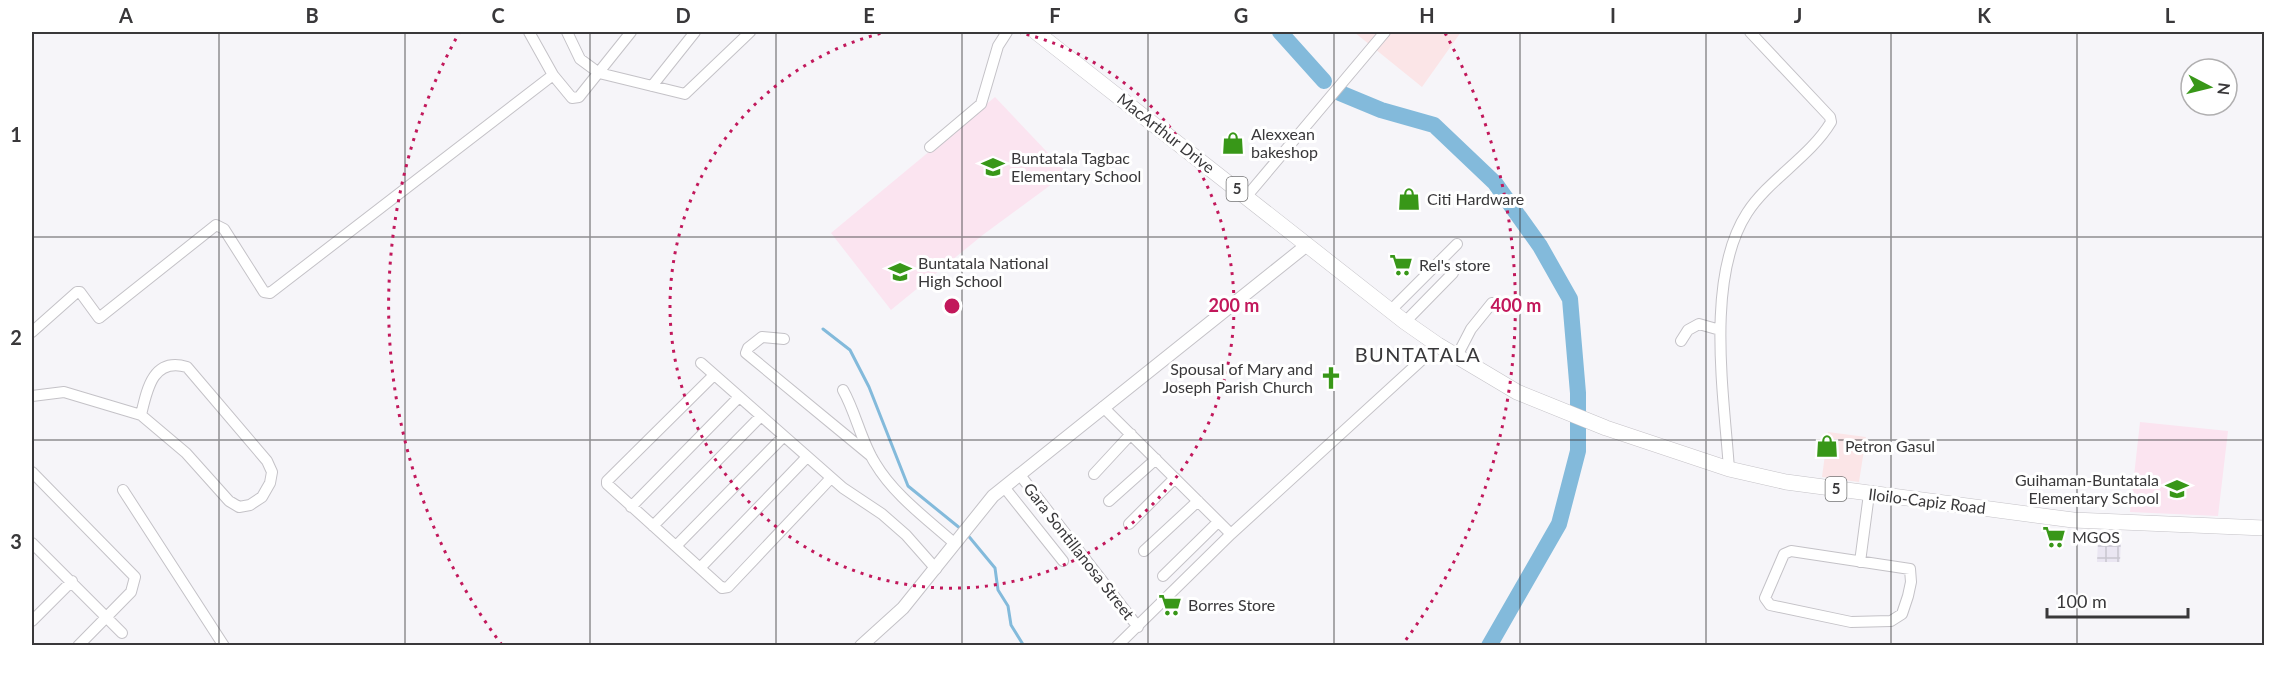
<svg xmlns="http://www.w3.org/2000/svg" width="2296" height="677" font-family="Lato,sans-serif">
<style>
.commercial{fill:#fbe5e7}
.industrial{fill:url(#industrial-grid)}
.education{fill:#fbe4f0}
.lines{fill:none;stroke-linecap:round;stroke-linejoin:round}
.stream{stroke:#83badb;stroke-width:3}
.river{stroke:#83badb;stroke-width:16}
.minor-casing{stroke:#c4c2c7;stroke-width:12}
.tertiary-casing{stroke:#c4c2c7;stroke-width:14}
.primary-casing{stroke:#c4c2c7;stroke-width:16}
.minor{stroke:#fff;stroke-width:10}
.tertiary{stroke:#fff;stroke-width:12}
.primary{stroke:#fff;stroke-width:15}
.grid{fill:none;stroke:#39383a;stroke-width:1.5;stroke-opacity:0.55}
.ring{fill:none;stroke:#c2185b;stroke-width:3;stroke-dasharray:3 6}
.labels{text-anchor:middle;stroke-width:6;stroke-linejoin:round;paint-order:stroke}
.shield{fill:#fff;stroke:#747475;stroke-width:1.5}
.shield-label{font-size:15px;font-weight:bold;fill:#39383a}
.street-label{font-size:16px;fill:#39383a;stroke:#fff}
.poi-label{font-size:16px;fill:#39383a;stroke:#fff;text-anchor:start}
.quarter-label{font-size:20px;letter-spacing:1.5px;fill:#39383a;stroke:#fff}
.centre{fill:#c2185b;stroke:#fff;stroke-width:3}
.ring-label{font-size:18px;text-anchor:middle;font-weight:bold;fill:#c2185b;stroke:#fff;stroke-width:6;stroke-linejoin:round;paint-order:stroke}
.neatline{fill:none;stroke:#39383a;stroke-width:2}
.grid-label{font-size:20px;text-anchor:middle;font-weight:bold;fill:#39383a}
</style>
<defs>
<pattern id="industrial-grid" width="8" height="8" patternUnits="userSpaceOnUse" patternTransform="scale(1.5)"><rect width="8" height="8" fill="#eae6f2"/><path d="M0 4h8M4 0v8" fill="none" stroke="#c9c6d0"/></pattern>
</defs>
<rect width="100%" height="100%" fill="#f6f5f9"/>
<path class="commercial" d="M1354,32H1461L1422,87Z
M1828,432L1866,437L1859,482L1822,477Z"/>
<path class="industrial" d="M2098,540H2121L2120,562H2097Z"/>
<path class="education" d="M995,97L1067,173L984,234L891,310L831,233Z
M2140,422L2228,431L2218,516L2130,512Z"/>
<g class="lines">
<path class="stream" d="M823,329L850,350L869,387L908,486L961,529
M966,533L995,568L998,590L1008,606L1011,625L1024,646"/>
<path class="river" d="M1280,32L1324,81
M1340,93L1381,110L1434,125L1495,183L1540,246L1570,299L1578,393V451L1559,524L1489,646"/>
<g class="minor-casing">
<path id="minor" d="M529,32L553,75
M567,32L580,59L599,73L685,94L750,32
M652,86L695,32
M930,147L981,104L998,46L1007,32
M1246,197L1385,32
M1390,311L1457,244
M1405,322L1453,273
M32,332L77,292H80L99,318L216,225L224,229L264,292L270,293L553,75L572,98L579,97L631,32
M784,339L762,337L748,348L746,353L871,456
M1681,341L1688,330L1699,324L1720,330
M1457,356L1471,329L1492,303
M701,363L843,488L882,514L906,535L936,569
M714,375L607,481V484L722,588L728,587L831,478
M843,390C856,413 861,441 875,463C894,495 926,518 954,543
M32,396L64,392L141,415L186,453L229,501L239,507L250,505L262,497L270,483L272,472L267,461L187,367C153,357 147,389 141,415
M1103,407L1231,534
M1729,469C1724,395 1705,278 1747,213C1769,179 1810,157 1831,122L1830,117L1750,32
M32,472L135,577L131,592L78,646
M1094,474L1131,434
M1020,475L1138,627
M1004,487L1063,561
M123,490L224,646
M1109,501L1156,459
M631,507L739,397
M1129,524L1175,478
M653,526L761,416
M32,543L122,633
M676,546L784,436
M1144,551L1198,501
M1791,551L1910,569L1911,582L1908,596L1902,614L1891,621L1851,622L1770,605L1765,598L1784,554Z
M1860,562L1869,494
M700,568L807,457
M1163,576L1218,522
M32,621L72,581
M1117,646L1231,534L1438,345"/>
</g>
<g class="tertiary-casing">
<path id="tertiary" d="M861,646L903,608L993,496L1307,245"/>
</g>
<g class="primary-casing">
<path id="primary" d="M1036,32L1405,322L1438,345L1517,392L1606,428L1729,469L1786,482L2073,520L2264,528"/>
</g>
<use href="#minor" class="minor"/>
<use href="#tertiary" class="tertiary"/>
<use href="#primary" class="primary"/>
</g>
<path class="grid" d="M219,32V646M405,32V646M590,32V646M776,32V646M962,32V646M1148,32V646M1334,32V646M1520,32V646M1706,32V646M1891,32V646M2077,32V646M32,237H2264M32,440H2264"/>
<g class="ring">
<path d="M1018 32A282 282 0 1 1 886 32"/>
<path d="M502 645A564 564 0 0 1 459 33M1445 33A564 564 0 0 1 1402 645"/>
</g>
<defs>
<g id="shop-bare" transform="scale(1.8)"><path d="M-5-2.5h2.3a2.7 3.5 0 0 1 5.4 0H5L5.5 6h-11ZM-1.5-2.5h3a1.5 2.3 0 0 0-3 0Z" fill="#389718" stroke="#fff" stroke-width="2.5" paint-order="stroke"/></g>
<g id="school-bare" transform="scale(1.8)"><path d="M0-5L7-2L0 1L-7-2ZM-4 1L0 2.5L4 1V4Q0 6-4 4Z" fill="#389718" stroke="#fff" stroke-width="2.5" paint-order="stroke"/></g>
<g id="supermarket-bare" transform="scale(1.8)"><path d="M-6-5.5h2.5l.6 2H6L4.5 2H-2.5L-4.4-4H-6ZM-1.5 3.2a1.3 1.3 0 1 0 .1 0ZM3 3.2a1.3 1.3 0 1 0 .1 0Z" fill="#389718" stroke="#fff" stroke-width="2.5" paint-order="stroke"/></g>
<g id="church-bare" transform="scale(1.8)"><path d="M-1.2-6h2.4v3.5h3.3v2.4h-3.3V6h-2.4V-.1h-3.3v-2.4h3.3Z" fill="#389718" stroke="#fff" stroke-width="2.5" paint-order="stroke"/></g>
</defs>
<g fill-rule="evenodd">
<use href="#shop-bare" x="1233" y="143"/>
<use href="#school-bare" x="993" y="167"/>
<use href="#shop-bare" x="1409" y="199"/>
<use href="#supermarket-bare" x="1401" y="265"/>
<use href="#school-bare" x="900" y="272"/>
<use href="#church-bare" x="1331" y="378"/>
<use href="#shop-bare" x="1827" y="446"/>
<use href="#school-bare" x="2177" y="489"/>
<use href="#supermarket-bare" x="2054" y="537"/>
<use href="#supermarket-bare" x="1170" y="605"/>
</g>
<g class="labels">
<g class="shield">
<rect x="1226.5" y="177" width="21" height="24" rx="4.5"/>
<rect x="1825.5" y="477" width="21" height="24" rx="4.5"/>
</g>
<g class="shield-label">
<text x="1237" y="194">5</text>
<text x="1836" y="494">5</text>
</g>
<g class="street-label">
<text transform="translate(1166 133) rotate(38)" y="6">MacArthur Drive</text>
<text transform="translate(1927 501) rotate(7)" y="6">Iloilo-Capiz Road</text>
<text transform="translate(1079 551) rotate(52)" y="6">Gara Sontillanosa Street</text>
</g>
<g class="poi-label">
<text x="1251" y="140">Alexxean<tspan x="1251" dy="18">bakeshop</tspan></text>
<text x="1011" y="164">Buntatala Tagbac<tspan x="1011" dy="18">Elementary School</tspan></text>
<text x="1427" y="205">Citi Hardware</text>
<text x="918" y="269">Buntatala National<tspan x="918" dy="18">High School</tspan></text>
<text x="1419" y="271">Rel's store</text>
<text x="1313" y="375" text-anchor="end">Spousal of Mary and<tspan x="1313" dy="18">Joseph Parish Church</tspan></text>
<text x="1845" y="452">Petron Gasul</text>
<text x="2159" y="486" text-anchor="end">Guihaman-Buntatala<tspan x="2159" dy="18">Elementary School</tspan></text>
<text x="2072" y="543">MGOS</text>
<text x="1188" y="611">Borres Store</text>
</g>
<g class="quarter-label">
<text x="1418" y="362">BUNTATALA</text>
</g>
</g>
<circle cx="952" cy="306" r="9" class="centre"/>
<g class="ring-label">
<text x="1234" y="312">200 m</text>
<text x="1516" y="312">400 m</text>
</g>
<rect width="2296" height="677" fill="none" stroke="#ffffff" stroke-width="66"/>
<g transform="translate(2209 87) rotate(97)"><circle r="28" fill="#ffffff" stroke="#b0afb0" stroke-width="1.5"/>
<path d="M0-4.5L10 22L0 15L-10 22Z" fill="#389718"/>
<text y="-9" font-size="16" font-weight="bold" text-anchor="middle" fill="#39383a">N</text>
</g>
<path d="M2047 608v9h141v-9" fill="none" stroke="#39383a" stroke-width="3"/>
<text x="2056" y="608" font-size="18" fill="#39383a" stroke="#ffffff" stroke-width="4.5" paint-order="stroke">100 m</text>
<rect x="33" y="33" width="2230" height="611" class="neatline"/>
<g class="grid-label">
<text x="126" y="23">A</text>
<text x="312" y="23">B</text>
<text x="498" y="23">C</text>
<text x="683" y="23">D</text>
<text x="869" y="23">E</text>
<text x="1055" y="23">F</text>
<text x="1241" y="23">G</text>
<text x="1427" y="23">H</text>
<text x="1613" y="23">I</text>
<text x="1798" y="23">J</text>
<text x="1984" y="23">K</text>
<text x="2170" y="23">L</text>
<text x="16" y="142">1</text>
<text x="16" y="345">2</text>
<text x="16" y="549">3</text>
</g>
</svg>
